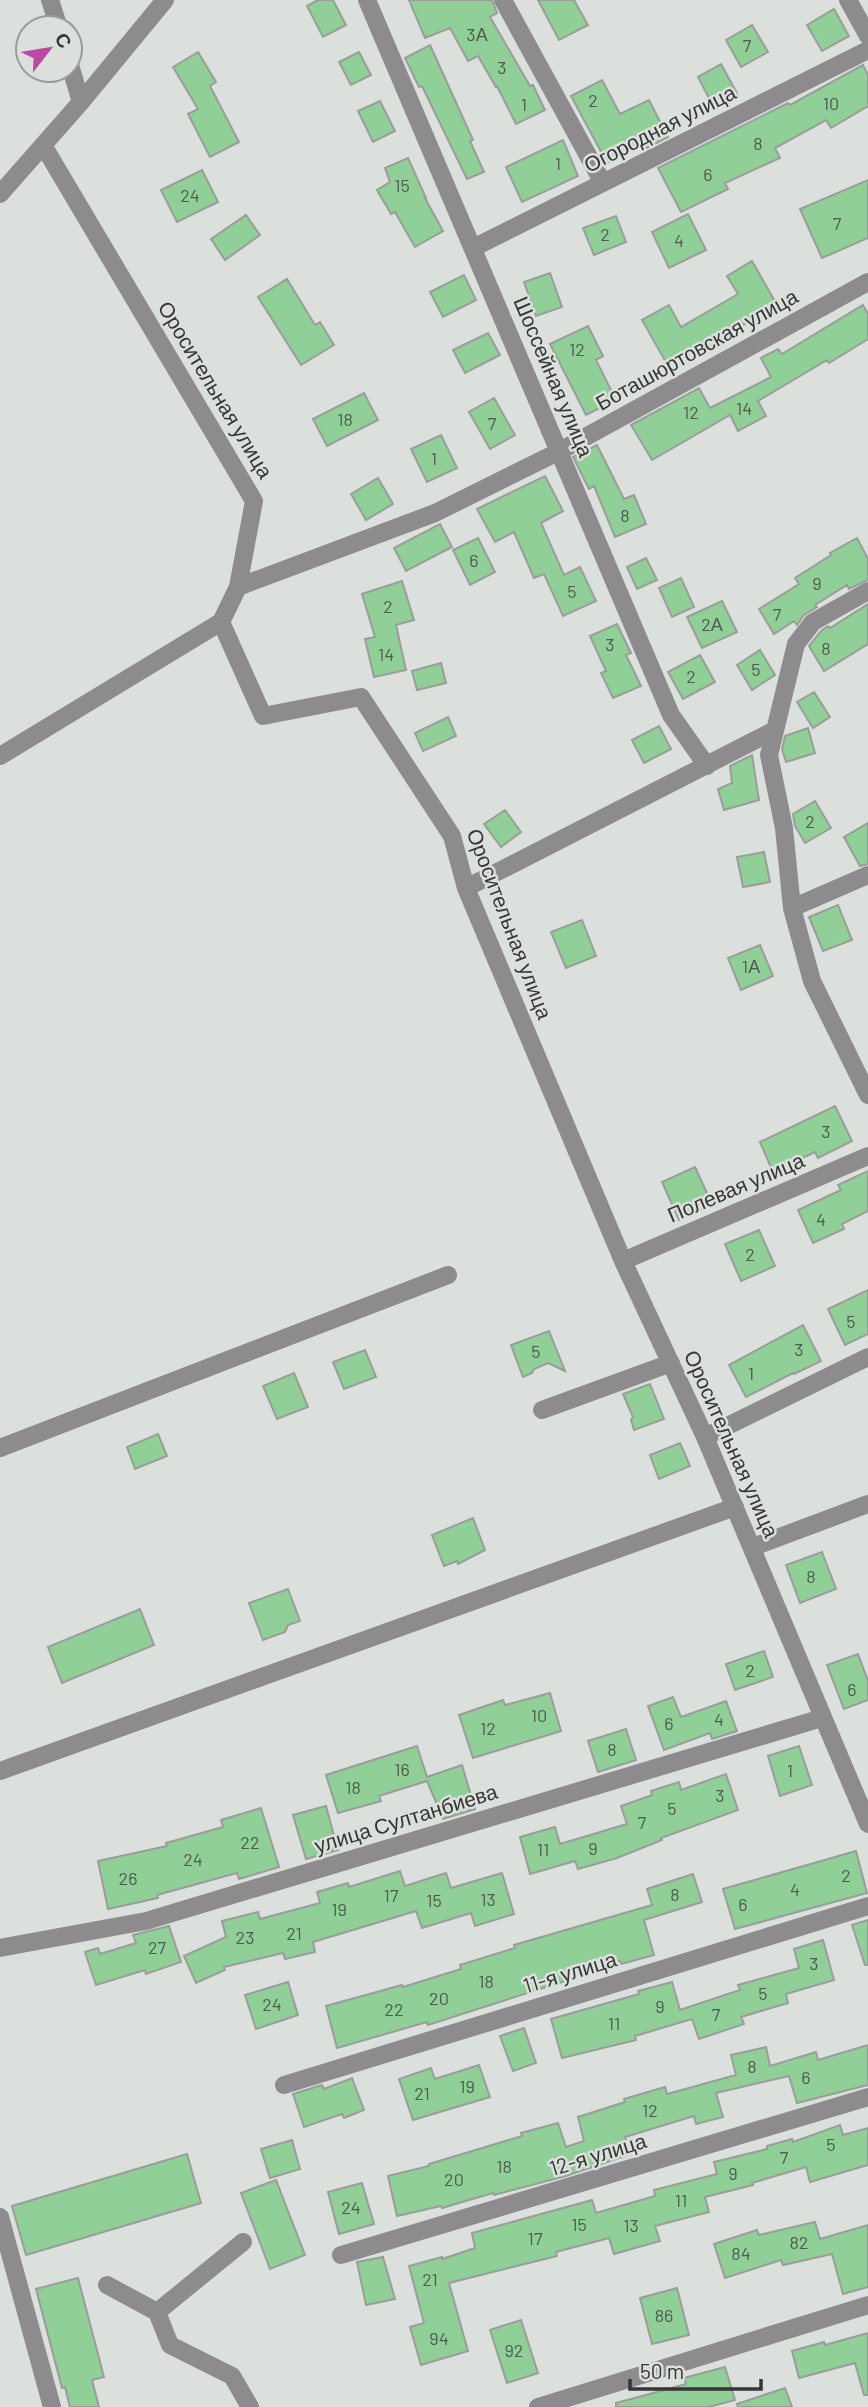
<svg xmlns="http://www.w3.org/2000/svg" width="868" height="2407" font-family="Barlow,sans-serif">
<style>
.building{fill:#90cf97;stroke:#9a9e9a;stroke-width:2}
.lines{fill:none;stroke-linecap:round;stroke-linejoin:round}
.minor{stroke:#8d8b8d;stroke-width:18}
.labels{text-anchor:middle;stroke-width:5;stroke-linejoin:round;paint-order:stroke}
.number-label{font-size:18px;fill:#4c5c4e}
.street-label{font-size:21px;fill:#353635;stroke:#dbe0dc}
</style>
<rect width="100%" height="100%" fill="#dbe0dc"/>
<path class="building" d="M318,0H333L346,25L323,37L307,6Z
M409,0H492L497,13L490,17L530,86L533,85L545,110L516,124L497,86L496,87L478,56L468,61L450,28L425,38Z
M538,0H574L588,25L559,40Z
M834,9L849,36L822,51L807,25Z
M752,25L768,52L741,67L726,40Z
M430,45L473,140L470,141L484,172L467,179L422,86L419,87L405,58Z
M198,52L216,82L210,86L239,142L210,157L188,114L198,109L173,67Z
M359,52L371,75L351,85L339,62Z
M721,64L738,95L714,108L698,77Z
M863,65L868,75V106L831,128L826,120L775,148L780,158L725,183L728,189L681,212L658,168L788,103L790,105Z
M602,80L620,114L649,100L668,137L647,148L645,144L638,147L607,163L571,96Z
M380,101L395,131L373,142L358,111Z
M563,140L578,176L522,202L506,167Z
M408,158L426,198H425L443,231L415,247L395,212L391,214L377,190L390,182L385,168Z
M202,170L218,202L177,222L161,190Z
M868,180V238L822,258L800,209Z
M688,214L706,250L669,268L652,232Z
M246,215L260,235L225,260L211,239Z
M616,216L626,242L594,255L583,228Z
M752,261L777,305L740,327L742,331L708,351L705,345L668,366L642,320L669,305L681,327L738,294L727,276Z
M550,273L562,307L536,316L524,282Z
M464,275L476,300L443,317L430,292Z
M287,279L315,325L320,322L334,345L301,365L258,297Z
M863,305L868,314V339L829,363L827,360L758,401L766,416L738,431L730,415L652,460L631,425L699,388L710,408L771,377L761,358L778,349L782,354Z
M588,326L603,356L596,360L616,400L586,415L550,344Z
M488,333L500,355L465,373L453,350Z
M364,393L378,420L327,446L313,419Z
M494,398L515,435L490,449L469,412Z
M441,435L457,468L427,482L411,449Z
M597,445L624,499L634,495L646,524L615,537L594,486L589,489L573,457Z
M545,476L563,511L541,523L564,575L580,567L596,601L563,616L544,574L534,578L514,532L495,542L477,509Z
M378,478L393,504L366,520L351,494Z
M440,524L452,547L406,571L394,548Z
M478,538L495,572L470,585L453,550Z
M857,538L868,559V580L849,589L847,585L815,605L817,607L804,615L797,625L794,621L774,634L759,609L799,584L795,578L831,555L830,553Z
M646,558L657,580L637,589L627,567Z
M681,578L694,607L672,617L659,588Z
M402,581L414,620L396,625L406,670L374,677L365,639L375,637L362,594Z
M722,601L737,632L702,648L687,617Z
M868,604V644L824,671L809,646L821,631L828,626L830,628Z
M617,624L631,653L626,655L641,686L613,698L601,673L606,671L590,636Z
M760,650L775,675L752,690L737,665Z
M700,655L715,682L683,699L668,672Z
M441,663L446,683L417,690L412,671Z
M814,692L830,717L813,728L797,702Z
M448,717L456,736L423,751L415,733Z
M659,726L671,749L644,763L632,740Z
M808,728L815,753L786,762L782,749L785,736Z
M752,755L759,800L724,810L718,789L732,783L730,766Z
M815,801L831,828L805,843L795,826L793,814Z
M505,810L521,832L501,847L484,824Z
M868,823V864L860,866L844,837Z
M764,852L770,882L743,887L737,857Z
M838,905L852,940L823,951L809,917Z
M582,920L596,956L566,968L551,932Z
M760,945L773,976L741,990L728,958Z
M835,1106L852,1141L818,1158L815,1152L773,1172L760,1142Z
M695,1167L712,1204L679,1220L662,1182Z
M868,1171V1211L842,1224L844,1229L813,1243L798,1210L841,1190L838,1185Z
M759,1230L775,1266L741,1281L725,1244Z
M868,1290V1334L845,1345L828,1309Z
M803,1325L821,1361L794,1374L793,1373L746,1397L729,1365Z
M549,1331L565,1371L548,1363L534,1369L532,1373L523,1377L511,1345Z
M365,1350L376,1377L344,1389L333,1362Z
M294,1373L308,1407L277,1419L263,1386Z
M650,1384L664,1419L634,1430L631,1420L633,1417L623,1394Z
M158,1434L167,1456L135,1469L127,1447Z
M680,1443L690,1466L659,1479L650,1455Z
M473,1518L485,1550L458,1564L457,1561L444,1566L432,1535Z
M822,1552L836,1589L800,1603L786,1565Z
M288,1589L300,1621L288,1625L285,1632L263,1640L249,1603Z
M140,1609L154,1645L62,1683L48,1647Z
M764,1651L773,1677L735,1690L726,1664Z
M858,1654L868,1681V1700L844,1709L827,1665Z
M550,1693L561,1731L473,1758L459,1715L503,1700L505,1705Z
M673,1697L681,1717L726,1701L737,1731L712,1739L710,1733L664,1750L648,1706Z
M626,1729L636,1760L598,1772L588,1741Z
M417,1746L427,1777L462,1765L475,1809L443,1819L427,1781L379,1796L381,1801L338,1813L326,1775Z
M799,1746L812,1785L780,1796L768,1756Z
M726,1774L738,1810L661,1838L662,1840L617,1858L578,1869L575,1861L530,1874L520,1837L555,1827L560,1844L627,1824L621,1806L652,1795L651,1791L679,1782L681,1790Z
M326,1806L338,1850L306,1859L293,1815Z
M261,1808L279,1867L239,1879L237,1873L157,1895L158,1898L108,1909L98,1861L167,1846L166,1843L223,1827L221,1820Z
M856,1851L867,1893L735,1929L723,1889Z
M400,1871L405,1886L446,1873L451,1888L502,1873L514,1914L475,1926L471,1913L422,1928L416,1911L313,1942L315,1952L285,1959L283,1953L224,1967L225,1970L196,1983L184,1956L226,1937L222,1921L258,1912L260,1919L320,1903L317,1892L348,1883L349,1887Z
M693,1874L702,1902L644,1920L654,1955L621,1964L620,1961L564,1978L565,1981L428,2025L427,2022L337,2048L326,2006L402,1985L403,1987L461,1969L460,1965L515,1948L514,1945L652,1905L647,1889Z
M868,1920V1965H865L852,1925Z
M169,1926L181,1962L146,1974L145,1970L96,1985L85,1952L98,1948L100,1954L136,1943L133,1935Z
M823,1940L834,1980L786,1994L788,2003L741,2017L744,2024L699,2039L692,2019L635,2036L636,2040L562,2058L551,2019L639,1994L638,1991L672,1982L680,2010L740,1990L738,1985L799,1968L794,1949Z
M288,1982L298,2015L256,2029L245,1995Z
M524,2028L536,2063L513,2071L500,2036Z
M868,2045V2085L797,2103L789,2076L716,2093L723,2117L696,2124L694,2116L625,2137L631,2154L566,2176L494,2195L493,2193L442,2208L441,2206L397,2216L388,2176L429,2166V2164L522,2136L521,2133L558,2123L566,2147L584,2141L578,2117L625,2102L624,2099L665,2087L667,2094L736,2075L731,2055L766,2047L770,2066L816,2052L818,2060Z
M479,2065L490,2097L413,2120L399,2079L431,2068L435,2079Z
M352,2078L364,2110L344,2118L342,2114L304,2127L293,2094L322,2085L324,2089Z
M840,2125L843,2135L868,2128V2165L810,2182L806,2167L752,2183L753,2185L705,2197L709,2212L655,2226L660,2241L614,2254L609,2238L556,2252L557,2256L449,2283L468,2351L421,2365L410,2327L424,2323L409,2266L442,2257V2259L475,2248L472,2233L592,2200L596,2213L655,2196L654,2190L717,2174L714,2162L767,2149V2146L792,2139L793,2142Z
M292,2140L300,2169L270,2178L261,2149Z
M187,2154L201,2203L26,2255L12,2206Z
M276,2180L305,2255L270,2269L241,2193Z
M362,2183L374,2224L339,2234L328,2192Z
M815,2222L820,2239L868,2225V2287L843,2294L832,2254L783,2265L781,2260L725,2278L714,2244L757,2230L759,2235Z
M383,2257L395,2299L366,2305L357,2262Z
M78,2278L104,2377L92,2380L99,2407H70L65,2387L62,2388L36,2289Z
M677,2288L689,2335L652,2344L640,2298Z
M521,2320L538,2373L507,2383L490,2330Z
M868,2333V2395H864L855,2363L799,2378L792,2351L824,2342L825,2345Z
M725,2367L735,2400L709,2407H616V2403L686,2384L684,2378Z
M785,2388L792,2407H738L737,2404Z"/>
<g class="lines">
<path class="minor" d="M50,0L59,28
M367,0L671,715L707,766
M503,0L603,183
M848,0L868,36
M70,65L81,102
M43,145L254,501L238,587L221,622L263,716L361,697L452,836L466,888L623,1261L705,1437L868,1824
M0,194L81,102L165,0
M473,248L868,50
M238,587L435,513L560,451L868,282
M868,591L813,622L796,644L769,755L784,828L792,908L812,981L868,1095
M0,756L221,622
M466,888L775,730
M792,908L868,875
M623,1261L868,1156
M542,1410L671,1363
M705,1437L868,1357
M0,1448L448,1275
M753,1547L868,1504
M0,1771L735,1507
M0,1948L146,1921L822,1718
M284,2085L868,1906
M0,2217L52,2407
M341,2255L868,2097
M107,2285L157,2312L170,2345L232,2376L250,2407
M157,2312L243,2242
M538,2407L868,2305"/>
</g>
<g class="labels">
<g class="number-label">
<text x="477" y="41">3А</text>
<text x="747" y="52">7</text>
<text x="502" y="74">3</text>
<text x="593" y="107">2</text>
<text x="831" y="110">10</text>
<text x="524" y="111">1</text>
<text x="758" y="150">8</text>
<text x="558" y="170">1</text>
<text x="708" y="181">6</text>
<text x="402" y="192">15</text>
<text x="190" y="202">24</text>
<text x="837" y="230">7</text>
<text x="605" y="241">2</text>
<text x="679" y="247">4</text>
<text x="577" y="356">12</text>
<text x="744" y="415">14</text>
<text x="691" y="419">12</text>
<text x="345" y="426">18</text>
<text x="492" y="430">7</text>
<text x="434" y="465">1</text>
<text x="625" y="522">8</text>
<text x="474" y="567">6</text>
<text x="817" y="590">9</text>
<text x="572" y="598">5</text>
<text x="388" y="613">2</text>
<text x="777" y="621">7</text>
<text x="712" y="631">2А</text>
<text x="610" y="651">3</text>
<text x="826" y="655">8</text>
<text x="386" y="661">14</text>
<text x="756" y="676">5</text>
<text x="691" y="683">2</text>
<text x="810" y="828">2</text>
<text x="751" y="973">1А</text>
<text x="826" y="1138">3</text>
<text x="821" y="1226">4</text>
<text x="750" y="1261">2</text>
<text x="851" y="1328">5</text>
<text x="799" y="1356">3</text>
<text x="536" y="1358">5</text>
<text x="751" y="1380">1</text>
<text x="811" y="1583">8</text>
<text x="750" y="1677">2</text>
<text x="852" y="1696">6</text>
<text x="539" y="1722">10</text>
<text x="719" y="1726">4</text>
<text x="669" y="1730">6</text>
<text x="488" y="1735">12</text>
<text x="612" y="1756">8</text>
<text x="402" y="1776">16</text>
<text x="790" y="1777">1</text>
<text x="353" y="1794">18</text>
<text x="720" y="1802">3</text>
<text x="672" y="1815">5</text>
<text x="642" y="1829">7</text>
<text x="250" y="1849">22</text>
<text x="593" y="1855">9</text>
<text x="543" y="1856">11</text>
<text x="193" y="1866">24</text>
<text x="846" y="1882">2</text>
<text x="128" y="1885">26</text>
<text x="795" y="1896">4</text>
<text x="675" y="1901">8</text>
<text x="391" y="1902">17</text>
<text x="488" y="1906">13</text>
<text x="434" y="1907">15</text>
<text x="743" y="1911">6</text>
<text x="339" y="1916">19</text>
<text x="294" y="1940">21</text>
<text x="245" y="1944">23</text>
<text x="157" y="1954">27</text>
<text x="814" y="1970">3</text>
<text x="486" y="1988">18</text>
<text x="763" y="2000">5</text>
<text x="439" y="2005">20</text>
<text x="272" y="2011">24</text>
<text x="660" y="2013">9</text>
<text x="394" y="2016">22</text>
<text x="716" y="2021">7</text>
<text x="614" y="2030">11</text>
<text x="752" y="2073">8</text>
<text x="806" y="2084">6</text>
<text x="467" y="2093">19</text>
<text x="422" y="2100">21</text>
<text x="650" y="2117">12</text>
<text x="831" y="2151">5</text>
<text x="784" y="2164">7</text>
<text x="504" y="2173">18</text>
<text x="733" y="2180">9</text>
<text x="454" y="2186">20</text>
<text x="681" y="2207">11</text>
<text x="351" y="2214">24</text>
<text x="579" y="2231">15</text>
<text x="631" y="2232">13</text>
<text x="535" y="2245">17</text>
<text x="799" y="2249">82</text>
<text x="741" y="2260">84</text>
<text x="430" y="2286">21</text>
<text x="664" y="2322">86</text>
<text x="439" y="2345">94</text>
<text x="514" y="2357">92</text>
</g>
<g class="street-label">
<text transform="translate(660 129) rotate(-27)" y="7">Огородная улица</text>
<text transform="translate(697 350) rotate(-29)" y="7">Боташюртовская улица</text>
<text transform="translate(553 377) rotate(67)" y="7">Шоссейная улица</text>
<text transform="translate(215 390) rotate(59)" y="7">Оросительная улица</text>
<text transform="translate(509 924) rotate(69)" y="7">Оросительная улица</text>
<text transform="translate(736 1188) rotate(-23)" y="7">Полевая улица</text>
<text transform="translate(731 1444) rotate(66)" y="7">Оросительная улица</text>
<text transform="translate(406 1819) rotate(-17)" y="7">улица Султанбиева</text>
<text transform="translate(570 1973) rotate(-17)" y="7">11-я улица</text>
<text transform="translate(598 2155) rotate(-17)" y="7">12-я улица</text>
</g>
</g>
<g transform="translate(49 49) rotate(59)"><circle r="33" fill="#dbe0dc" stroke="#999c99" stroke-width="2"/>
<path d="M0-5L12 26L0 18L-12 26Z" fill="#b949a5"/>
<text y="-10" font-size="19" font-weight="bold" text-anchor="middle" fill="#353635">С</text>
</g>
<path d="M630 2379v10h131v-10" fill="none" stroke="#353635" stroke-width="3.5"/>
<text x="640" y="2379" font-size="21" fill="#353635" stroke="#dbe0dc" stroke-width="5" paint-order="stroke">50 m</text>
</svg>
